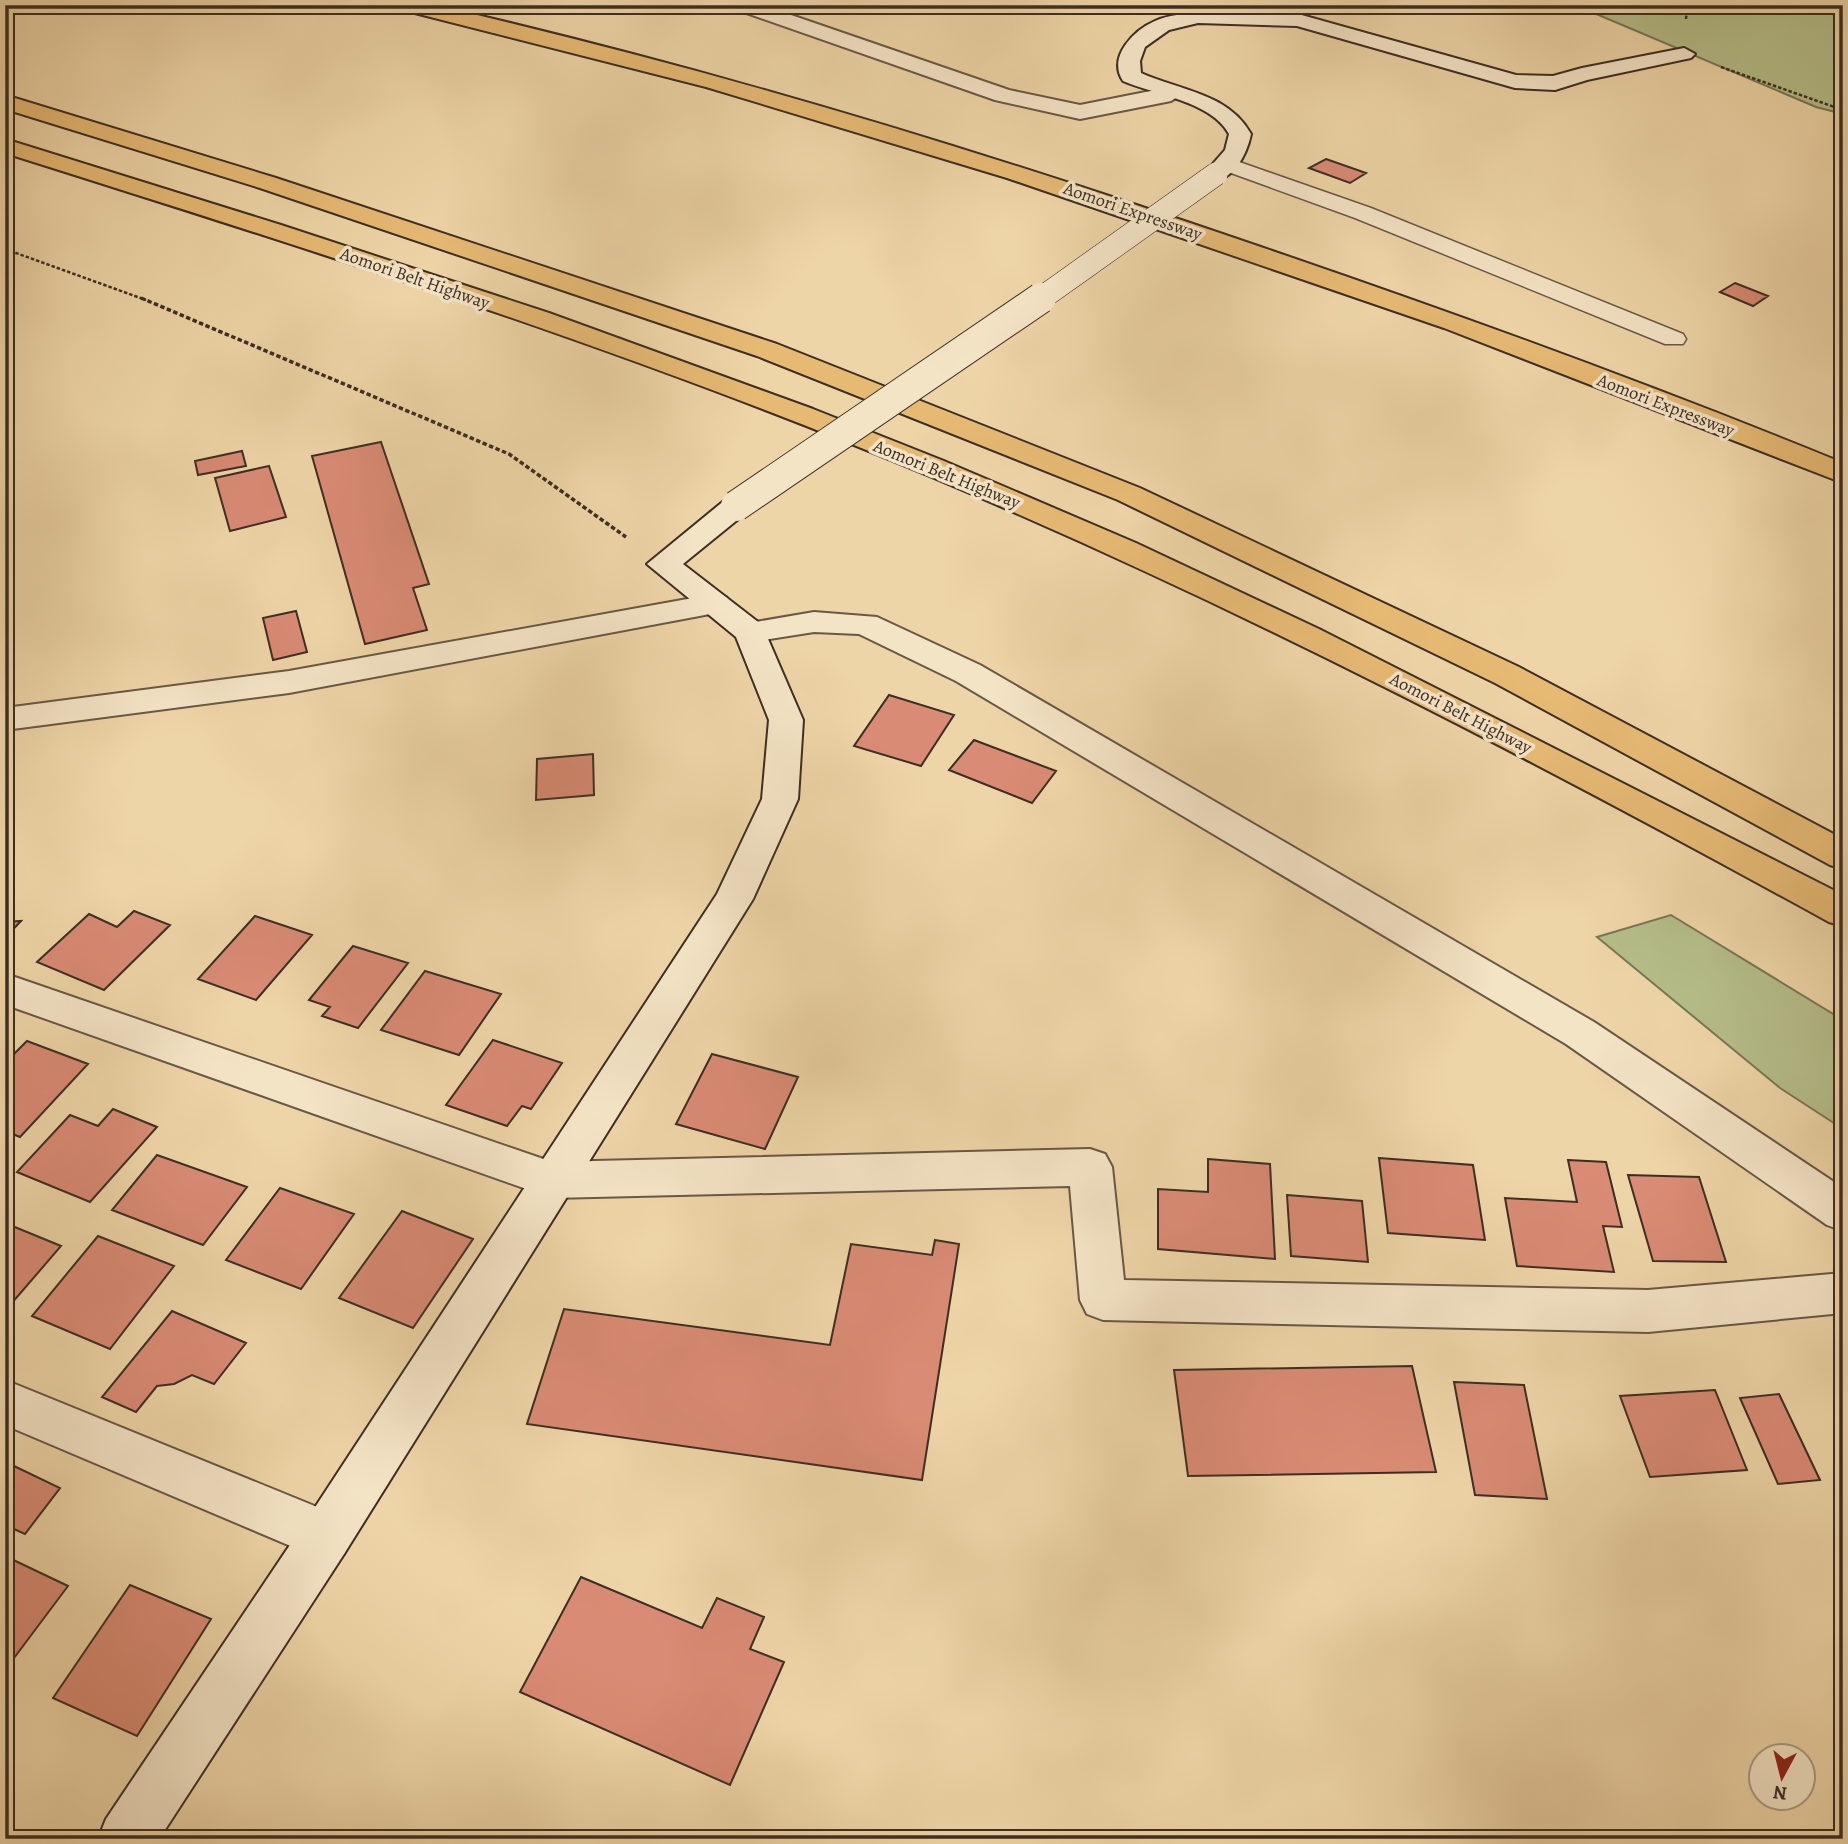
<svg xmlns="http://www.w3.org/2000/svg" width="1848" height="1844" font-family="Alegreya,serif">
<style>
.green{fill:#b5be8a;stroke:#787657;stroke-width:2}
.building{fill:#da8b75;stroke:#3c2e24;stroke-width:2}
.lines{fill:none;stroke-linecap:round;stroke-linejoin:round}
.lane-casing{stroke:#685845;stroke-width:3}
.street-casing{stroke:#685845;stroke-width:4}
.secondary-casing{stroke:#3c2e24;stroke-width:4}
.highway-casing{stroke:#3c2e24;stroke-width:4}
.path-far1{stroke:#3c2e24;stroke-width:2.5;stroke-dasharray:3.5 2;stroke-linecap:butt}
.path{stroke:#3c2e24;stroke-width:3.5;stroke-dasharray:4.5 2.5;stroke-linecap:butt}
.lane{fill:#f4e4c6;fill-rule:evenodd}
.street{fill:#f4e4c6;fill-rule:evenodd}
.secondary{fill:#f4e4c6;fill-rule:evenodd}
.highway{fill:#e7ba74;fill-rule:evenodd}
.secondary-bridge-far1-casing{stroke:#3c2e24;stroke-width:24;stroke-linecap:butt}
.secondary-bridge-casing{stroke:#3c2e24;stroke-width:32;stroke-linecap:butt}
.secondary-bridge-far1{stroke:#f4e4c6;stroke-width:23}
.secondary-bridge{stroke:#f4e4c6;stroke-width:30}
.labels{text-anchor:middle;stroke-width:7;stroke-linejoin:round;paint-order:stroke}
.far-street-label{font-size:18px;fill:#3c2e24;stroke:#f4e4c6}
</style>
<rect width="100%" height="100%" fill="#eed5a7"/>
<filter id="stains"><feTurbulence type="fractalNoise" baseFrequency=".00286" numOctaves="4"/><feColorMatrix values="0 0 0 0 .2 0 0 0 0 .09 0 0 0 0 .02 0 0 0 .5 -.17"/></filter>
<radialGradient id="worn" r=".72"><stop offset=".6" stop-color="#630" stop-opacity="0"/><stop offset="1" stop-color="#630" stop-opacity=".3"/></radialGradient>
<path class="green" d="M1575,5H1843V114L1816,107Z
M1671,915L1843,1020V1129L1780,1088L1597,937Z"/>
<path class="building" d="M1326,159L1366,173L1350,183L1309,168Z
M1735,283L1768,296L1753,306L1720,292Z
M381,442L429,584L413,588L427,630L365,644L312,456Z
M242,451L246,466L198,475L195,461Z
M269,466L286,517L230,531L215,478Z
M296,611L307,652L273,660L263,618Z
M889,695L954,715L921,766L854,746Z
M974,740L1056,771L1032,803L949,770Z
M593,754L594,795L536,800L537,759Z
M134,911L170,925L104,990L37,962L89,914L117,927Z
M255,916L312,935L256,1000L198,979Z
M21,921L5,938V922Z
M353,946L408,963L358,1028L322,1016L330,1007L309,1000Z
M425,971L501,994L459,1055L381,1030Z
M493,1040L562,1063L531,1109L522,1106L507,1126L446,1105Z
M27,1041L88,1064L20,1137L5,1131V1063Z
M712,1054L798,1077L765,1149L676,1124Z
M113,1109L157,1127L90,1202L17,1172L70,1115L98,1126Z
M157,1155L247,1187L203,1245L112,1210Z
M1379,1158L1473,1165L1485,1240L1388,1233Z
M1208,1159L1270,1164L1275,1259L1158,1249V1189L1208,1192Z
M1568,1160L1606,1162L1622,1227L1603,1226L1614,1272L1517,1266L1505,1198L1577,1202Z
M1628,1175L1699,1177L1726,1262L1653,1261Z
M280,1188L354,1214L301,1289L226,1260Z
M1287,1195L1362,1201L1368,1262L1291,1256Z
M402,1211L473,1239L413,1328L339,1298Z
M5,1223L61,1246L5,1311Z
M98,1236L174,1266L110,1349L32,1316Z
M935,1240L959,1244L922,1480L527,1424L564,1309L830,1345L851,1244L932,1255Z
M172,1311L246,1343L214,1384L192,1375L174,1384L157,1386L136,1412L102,1397Z
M1412,1366L1436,1472L1188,1476L1174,1370Z
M1454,1382L1524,1385L1547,1499L1475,1495Z
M1715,1390L1747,1470L1650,1477L1620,1396Z
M1779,1394L1820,1480L1778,1484L1740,1398Z
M14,1466L60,1488L25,1534L5,1525V1477Z
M5,1556L68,1586L5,1670Z
M581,1577L702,1628L717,1598L764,1617L750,1649L784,1662L730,1785L520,1692Z
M130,1585L211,1619L137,1736L53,1698Z"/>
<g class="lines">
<g class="lane-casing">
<path id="lane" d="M1228,158L1371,208L1683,334L1686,339L1683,344H1665L1355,218L1220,169L1217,164L1220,159Z"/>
</g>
<g class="street-casing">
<path id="street" d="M732,5H762L1009,90L1080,105L1171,87L1182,94L1171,101L1080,119L995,100L735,9Z
M715,594L726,597L731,604L726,611L289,693L5,730V708L289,671Z
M814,612L877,617L980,665L1594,1022L1843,1188V1231L1827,1225L1566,1044L956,681L859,634L814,632L750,642L738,639L734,632L738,625Z
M9,975L552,1162L1090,1149L1105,1154L1112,1167L1124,1280L1648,1290L1843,1273V1313L1648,1332L1103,1320L1087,1314L1080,1300L1070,1186L552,1198L12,1007L5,1009V976Z
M5,1380L344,1518L351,1536L344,1554L326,1561L5,1425Z"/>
</g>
<g class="secondary-casing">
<path id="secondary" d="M1198,11L1298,14L1516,75L1553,76L1582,68L1684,48L1695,54L1691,58L1587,80L1555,90L1515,88L1297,26L1198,23L1169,30L1145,47L1140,61L1141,73C1181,91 1228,93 1251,134C1247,154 1232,185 1208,179L1204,174L1225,150L1229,134C1211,101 1155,95 1123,81C1107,57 1134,30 1155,21C1168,15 1185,14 1198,11Z
M736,497L747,500L751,506L747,512L683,564L762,625L803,720L798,799L753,899L344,1554L159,1839H98L106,1819L308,1518L717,894L762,799L769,720L736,637L647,564L725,500Z"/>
</g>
<g class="highway-casing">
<path id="highway" d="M396,5H434C710,68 981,151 1249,243C1449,311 1647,383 1843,463V483L1444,328L1007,178L706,87L399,9Z
M5,95L276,178L777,344L1140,488L1519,667L1843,839V869L1830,865L1495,683L1118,500L757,356L260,188L5,109Z
M5,139L281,225L549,313L813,409L944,461L1136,543L1319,629L1843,895V926L1829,922C1536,761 1237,605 927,475C627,349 316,251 5,153Z"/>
</g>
<path class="path-far1" d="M1686,19L1687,9L1692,5
M1721,67L1843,110
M5,249L146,300"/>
<path class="path" d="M141,298L509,454L626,537"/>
<use href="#lane" class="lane"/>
<use href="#street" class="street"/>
<use href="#secondary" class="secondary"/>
<use href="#highway" class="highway"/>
<g class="secondary-bridge-far1-casing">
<path id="secondary-bridge-far1" d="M1039,300L1216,174"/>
</g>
<g class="secondary-bridge-casing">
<path id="secondary-bridge" d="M736,506L1041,298"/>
</g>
<use href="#secondary-bridge-far1" class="secondary-bridge-far1"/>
<use href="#secondary-bridge" class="secondary-bridge"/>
</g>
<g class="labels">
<g class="far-street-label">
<text transform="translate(1133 211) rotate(19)" y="6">Aomori Expressway</text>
<text transform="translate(415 278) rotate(19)" y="6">Aomori Belt Highway</text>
<text transform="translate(1666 405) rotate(21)" y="6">Aomori Expressway</text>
<text transform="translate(947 474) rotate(22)" y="6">Aomori Belt Highway</text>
<text transform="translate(1461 713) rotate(27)" y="6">Aomori Belt Highway</text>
</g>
</g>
<rect width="1848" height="1844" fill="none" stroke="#eed5a7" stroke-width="28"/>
<rect x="7" y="7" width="1834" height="1830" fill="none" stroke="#3c2e24" stroke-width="3.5"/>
<rect x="14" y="14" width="1820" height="1816" fill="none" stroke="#3c2e24" stroke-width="2"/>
<g transform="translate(1782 1777) rotate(187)"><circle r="33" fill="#f4e4c6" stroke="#aa9b85" stroke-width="2"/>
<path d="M0-5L12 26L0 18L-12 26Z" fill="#8f2418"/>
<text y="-10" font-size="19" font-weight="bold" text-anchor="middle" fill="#3c2e24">N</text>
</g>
<rect width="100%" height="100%" filter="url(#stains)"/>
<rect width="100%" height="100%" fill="url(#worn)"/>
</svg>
